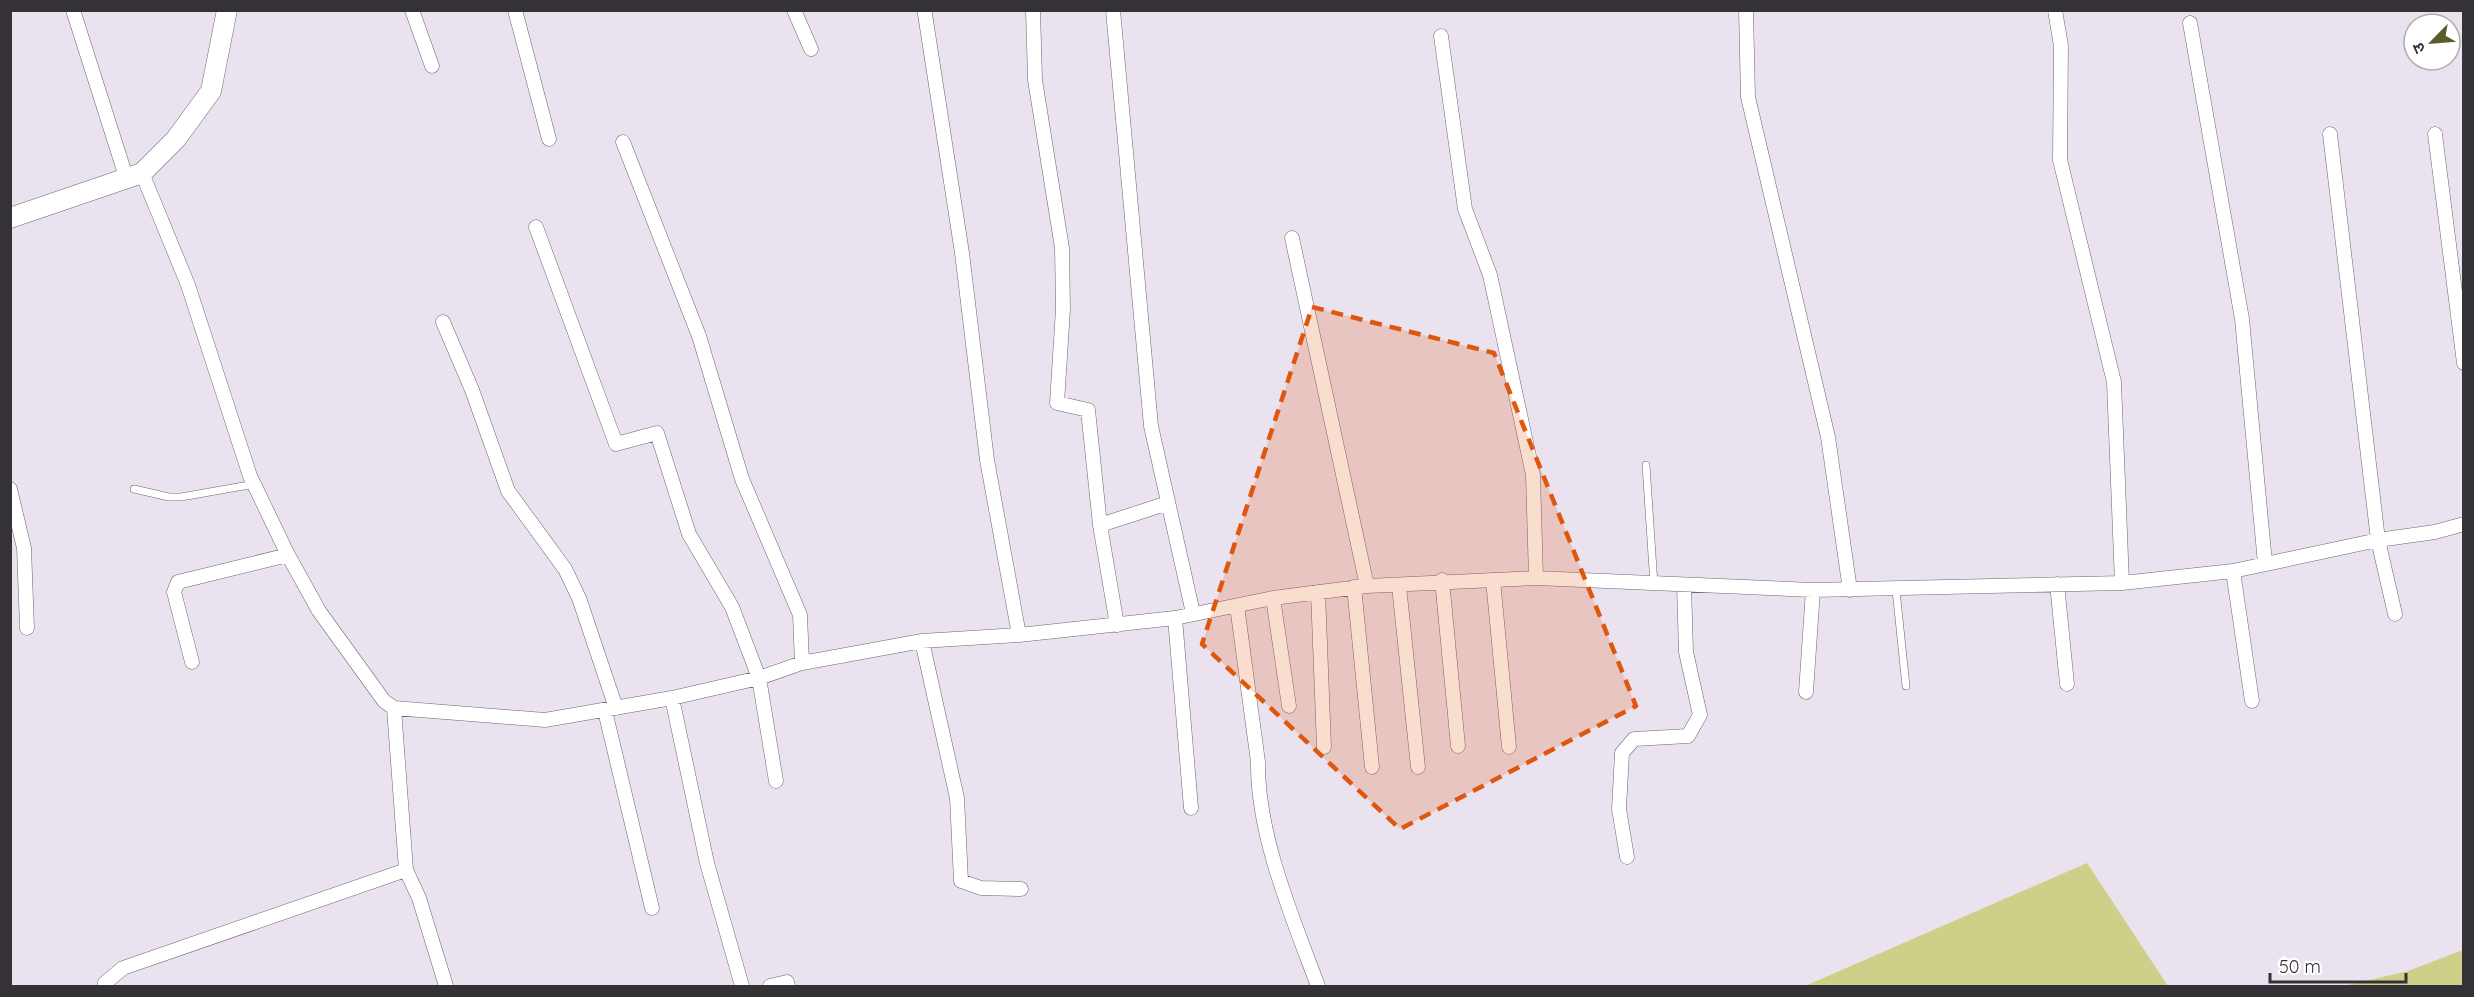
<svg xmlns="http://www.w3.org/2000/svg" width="2474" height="997" font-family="Quicksand,'Noto Sans Devanagari',sans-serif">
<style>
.green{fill:#ced089}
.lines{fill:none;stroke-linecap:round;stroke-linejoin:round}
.lane-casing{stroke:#6d6570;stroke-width:8}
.street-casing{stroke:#6d6570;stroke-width:15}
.secondary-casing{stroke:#6d6570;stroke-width:21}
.lane{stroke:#fff;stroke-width:7}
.street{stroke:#fff;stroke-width:14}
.secondary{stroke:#fff;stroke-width:20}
.marked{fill:#df570e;fill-opacity:0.2;stroke:#df570e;stroke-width:4.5;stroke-dasharray:12 8;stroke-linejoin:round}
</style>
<rect width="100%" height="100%" fill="#eae2ee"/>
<path class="green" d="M2087,863L2168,986H1805Z
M2463,950V986H2344L2408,971Z"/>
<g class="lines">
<g class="lane-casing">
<path id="lane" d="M1646,465L1654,585
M134,489L169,497H181L255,484
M1896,590L1906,686"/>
</g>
<g class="street-casing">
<path id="street" d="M73,10L127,180
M412,10L432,66
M515,10L549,139
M794,10L811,49
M1033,10L1035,80L1062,248L1063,309L1057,403L1088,410L1100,525L1117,625
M1113,10L1151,426L1193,613
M1746,10L1748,97L1828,437L1850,590
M2055,10L2061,46L2060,160L2114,382L2122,583
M925,14L962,253L987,460L1019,635
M2190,23L2242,319L2265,563
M1441,36L1465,209L1490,275L1533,475L1536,578
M2330,134L2378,540L2395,614
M2435,134L2464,363
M623,142L699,336L742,479L800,615L802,663
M142,173L188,285L250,476L288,555L319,611L384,701L394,708L545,720L672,698L759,678L802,663L922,641L1019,635L1175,618L1273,598L1367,586L1536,578L1813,590L2122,583L2233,571L2378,540L2435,532L2464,524
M536,227L616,444L657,433L689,534L732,607L759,678L776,781
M1292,238L1367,586
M443,322L472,390L508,491L565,569L579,598L616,708
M10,489L24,548L27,628
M1100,525L1168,503
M2233,571L2252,701
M1442,580L1458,746
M1493,580L1509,747
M2057,584L2067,684
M1399,586L1418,767
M1354,587L1372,767
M1318,592L1324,747
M1273,598L1289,706
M1237,606L1258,762C1257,835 1293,919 1318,986
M1175,618L1191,808
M922,641L957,798L961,881L981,888L1021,889
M192,662L174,592L178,582L288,555
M1806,692L1813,590
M672,698L707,863L742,986
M394,708L406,870L419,898L446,986
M605,711L652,908
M1627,857L1619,809L1622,753L1634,739L1688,736L1700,715L1686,652L1684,585
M106,986L105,983L123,968L406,870
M770,986L787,982L788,986"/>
</g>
<g class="secondary-casing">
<path id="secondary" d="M10,218L142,173L176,139L211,91L227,10"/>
</g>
<use href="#lane" class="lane"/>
<use href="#street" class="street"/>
<use href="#secondary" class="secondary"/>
</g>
<path class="marked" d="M1312,307L1494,353L1636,706L1400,829L1202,644Z"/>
<rect width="2474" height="997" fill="none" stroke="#353237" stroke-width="24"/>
<g transform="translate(2432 42) rotate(245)"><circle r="28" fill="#ffffff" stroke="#aeadaf" stroke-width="1.5"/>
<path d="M0-4.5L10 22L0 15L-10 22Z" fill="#5b5c29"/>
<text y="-9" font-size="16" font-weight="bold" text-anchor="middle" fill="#353237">उ</text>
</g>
<path d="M2270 973v9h136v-9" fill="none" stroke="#353237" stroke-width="3"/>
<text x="2279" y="973" font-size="18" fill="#353237" stroke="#ffffff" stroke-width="4.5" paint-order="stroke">50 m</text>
</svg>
